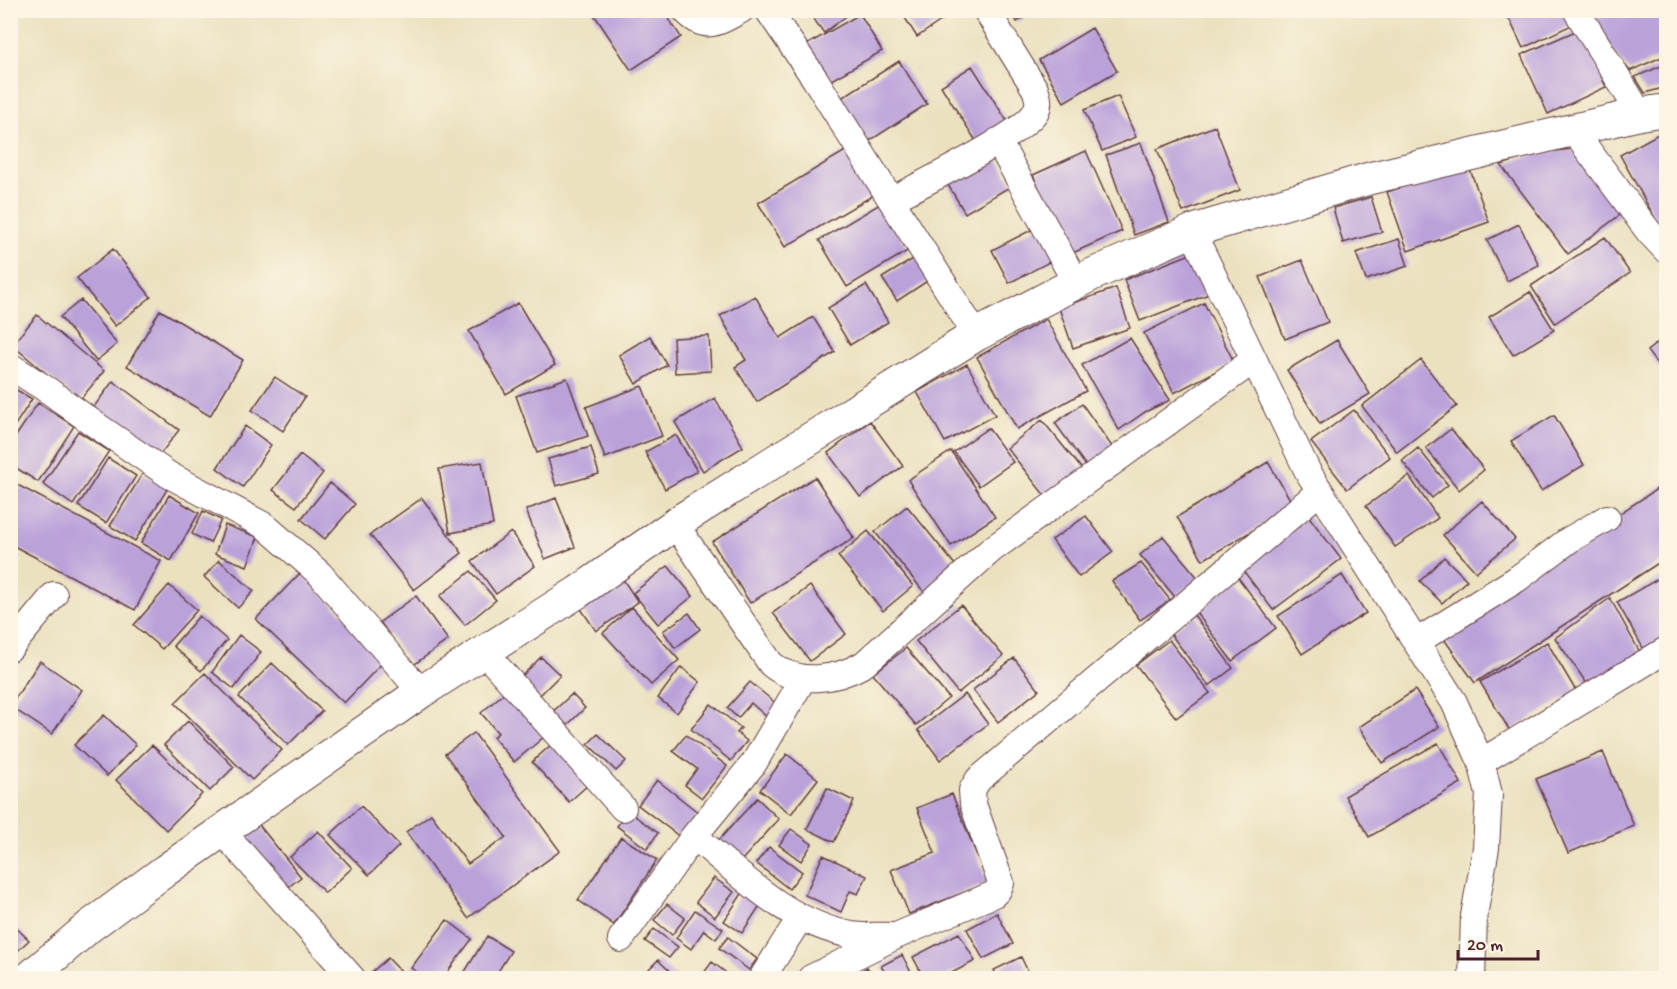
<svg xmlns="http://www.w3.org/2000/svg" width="1677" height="989" font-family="'Gochi Hand',sans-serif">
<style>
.building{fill:#baa1da}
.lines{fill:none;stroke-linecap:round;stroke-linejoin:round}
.minor-casing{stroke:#623c41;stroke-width:28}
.tertiary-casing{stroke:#623c41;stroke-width:34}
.minor{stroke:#fff;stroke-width:26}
.tertiary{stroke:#fff;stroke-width:32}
</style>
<rect width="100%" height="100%" fill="#fcf5e5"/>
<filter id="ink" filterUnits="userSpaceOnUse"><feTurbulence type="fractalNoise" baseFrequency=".0167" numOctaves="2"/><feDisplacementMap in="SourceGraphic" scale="12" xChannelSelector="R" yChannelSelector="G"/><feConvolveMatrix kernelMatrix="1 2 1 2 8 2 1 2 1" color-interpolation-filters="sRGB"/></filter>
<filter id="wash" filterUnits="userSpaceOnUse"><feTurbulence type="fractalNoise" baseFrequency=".008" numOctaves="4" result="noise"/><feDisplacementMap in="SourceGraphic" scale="24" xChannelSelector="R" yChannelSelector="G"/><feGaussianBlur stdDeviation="1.35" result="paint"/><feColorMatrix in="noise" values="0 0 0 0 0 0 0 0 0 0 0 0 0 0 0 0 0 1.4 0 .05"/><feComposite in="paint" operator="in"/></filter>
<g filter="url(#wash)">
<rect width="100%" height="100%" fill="#ebe1bf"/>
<g id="blocks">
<path class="building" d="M591,10H663L681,37L631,70Z
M807,10H854L824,33Z
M900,10H957L917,37Z
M1010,10H1037L1017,22Z
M1514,10H1568L1574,24L1523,48L1507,14Z
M1596,10H1666V55L1630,71L1607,45L1591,13Z
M860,14L882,51L828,82L806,45Z
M1092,28L1117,71L1064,102L1039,60Z
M1580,29L1606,87L1548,114L1521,55Z
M899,61L927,104L863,145L835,102Z
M1666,64V87L1645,93L1635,77Z
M972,66L1007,121L976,141L941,86Z
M1118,96L1136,137L1102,151L1084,110Z
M1215,126L1240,190L1183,212L1157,149Z
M1660,133L1666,145V238L1620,155Z
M1141,143L1169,222L1134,235L1106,155Z
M852,147L879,192L785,247L758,203Z
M1572,149L1621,214L1568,254L1501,165L1538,153Z
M1086,151L1122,231L1068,255L1033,175Z
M993,152L1013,185L965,213L945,180Z
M1468,164L1489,222L1408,251L1387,192Z
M1371,197L1382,232L1343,243L1333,208Z
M880,204L909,250L847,287L819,240Z
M1519,224L1539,265L1507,281L1487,240Z
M1041,225L1057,258L1009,283L992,250Z
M1605,237L1630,273L1555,323L1531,286Z
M1399,239L1408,266L1366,280L1356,253Z
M113,249L151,297L115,326L77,278Z
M1193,253L1209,294L1140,321L1124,280Z
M918,256L932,278L897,301L882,278Z
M1302,260L1328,322L1285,339L1260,277Z
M866,285L888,322L850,345L828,308Z
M1116,288L1130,328L1073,348L1059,308Z
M1530,292L1554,330L1513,355L1489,317Z
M755,296L780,338L813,317L835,352L757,402L735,367L746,360L720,316Z
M81,300L117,344L96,361L60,317Z
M518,303L555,365L506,394L469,331Z
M1204,303L1234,362L1174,393L1144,333Z
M160,310L243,360L210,416L127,366Z
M37,315L104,371L79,401L12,345Z
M1046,319L1086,391L1017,429L977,357Z
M650,336L667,365L636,384L619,355Z
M709,336L711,371L675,373L673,338Z
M1666,336V376L1647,351Z
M1130,338L1170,400L1145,412L1119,430L1082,365Z
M1337,340L1370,394L1320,424L1287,370Z
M1421,360L1457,406L1397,452L1362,406Z
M967,364L995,415L945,442L917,392Z
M275,377L305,397L283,431L252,410Z
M567,378L588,436L537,453L516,396Z
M113,381L179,430L158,457L93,408Z
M10,386L32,399L10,433Z
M642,386L662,436L605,458L586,407Z
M715,398L743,447L703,471L675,422Z
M38,403L74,426L38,482L10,464V445Z
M1082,404L1113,448L1086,466L1055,423Z
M1354,410L1390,457L1347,489L1311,442Z
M1554,415L1584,465L1541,491L1511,441Z
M1042,420L1085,473L1049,501L1007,448Z
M870,421L903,466L860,497L828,453Z
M245,426L271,445L243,487L217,468Z
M988,428L1013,462L979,486L954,452Z
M1451,429L1484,470L1459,490L1426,448Z
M78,431L109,451L73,505L43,484Z
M676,435L697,471L665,489L645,452Z
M591,447L599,474L556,486L548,459Z
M1418,448L1448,485L1432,498L1402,461Z
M951,451L995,517L951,546L908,480Z
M300,455L323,473L296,507L273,490Z
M108,458L136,476L106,523L78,506Z
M482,462L493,525L450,533L439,469Z
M1268,462L1294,506L1203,560L1177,517Z
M143,473L168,488L135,541L110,526Z
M1409,476L1438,518L1395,547L1366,506Z
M815,477L854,538L750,603L712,542Z
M10,481L161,561L135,610L10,544Z
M330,483L355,504L325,539L301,519Z
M1666,483V558L1475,683L1439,632Z
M169,495L199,513L171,561L141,543Z
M422,498L462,553L414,590L370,535Z
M556,498L575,547L545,559L526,510Z
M1482,501L1515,539L1476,572L1443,535Z
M907,506L956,566L924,592L875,532Z
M203,511L221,520L210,543L192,534Z
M1307,514L1341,559L1273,610L1239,565Z
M1086,516L1113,552L1079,577L1052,540Z
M225,525L258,537L247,566L215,554Z
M868,531L913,586L883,611L838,556Z
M511,532L535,566L496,594L472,561Z
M1163,536L1198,578L1175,597L1140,555Z
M1444,557L1467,580L1442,603L1420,581Z
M219,560L254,591L238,608L204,577Z
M1141,563L1170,600L1140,620L1112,581Z
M668,566L693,596L658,624L633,593Z
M471,571L496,600L465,625L440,596Z
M300,573L388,657L344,703L256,619Z
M620,575L638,602L596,631L577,603Z
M1342,575L1366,613L1302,654L1278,616Z
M1237,576L1276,628L1232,661L1193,608Z
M1663,576L1666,582V644L1647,655L1617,602Z
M169,585L197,610L162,649L134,625Z
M810,586L846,634L810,661L773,613Z
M416,596L448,640L412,666L380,622Z
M1610,598L1643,658L1592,691L1555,638Z
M961,605L1003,656L958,693L916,641Z
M632,607L679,660L651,685L603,633Z
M689,613L700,629L675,648L663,631Z
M1194,615L1233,668L1209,686L1170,633Z
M199,616L227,640L201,671L173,646Z
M239,635L261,652L234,689L212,672Z
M1169,640L1210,693L1176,718L1136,665Z
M1547,642L1576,691L1510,731L1480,682Z
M906,648L949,698L916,725L873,674Z
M541,657L560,675L535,700L516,682Z
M1014,658L1039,690L998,722L973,690Z
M40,661L82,690L52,734L10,706Z
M272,663L322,711L288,745L239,697Z
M681,667L700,682L677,713L658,698Z
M205,673L282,750L252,780L175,703Z
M750,682L779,706L769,719L751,703L738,718L727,708Z
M1415,690L1439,727L1382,763L1359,727Z
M505,692L544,737L514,762L493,737L498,733L481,713Z
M572,694L585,708L561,731L547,717Z
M965,694L988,724L940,760L918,730Z
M711,704L741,728L737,733L747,741L731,761L691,729Z
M104,715L136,745L107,776L74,745Z
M188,721L234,767L210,791L164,745Z
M474,733L560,851L468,918L406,832L431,814L468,864L506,837L445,754Z
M598,734L626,761L616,771L588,744Z
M686,735L727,766L702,798L685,785L697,769L673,751Z
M553,743L590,783L569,802L532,762Z
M1438,743L1461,783L1369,837L1345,796Z
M152,745L202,794L166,830L116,780Z
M1603,752L1634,826L1568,853L1536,779Z
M787,754L818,779L791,814L760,790Z
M657,780L699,813L680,837L638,805Z
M827,788L854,801L834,842L807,829Z
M952,794L988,883L909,914L891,870L935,853L917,808Z
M757,798L779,819L741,861L718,841Z
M361,806L399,846L369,875L330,835Z
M628,811L658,833L647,849L617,826Z
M255,820L301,877L286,889L240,832Z
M791,829L812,844L801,861L779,845Z
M318,831L352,868L325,893L290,857Z
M621,837L657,860L614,925L578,900Z
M769,847L802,872L789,889L756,863Z
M823,855L867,876L858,894L850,891L841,912L805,895Z
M714,878L734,892L715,917L696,902Z
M743,892L761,904L742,933L724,921Z
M667,904L685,918L672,935L654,920Z
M695,910L723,929L716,939L704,930L691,949L676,938Z
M997,913L1013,944L983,959L967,929Z
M447,920L472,939L443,978H426L411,968Z
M10,922L29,940L10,958Z
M654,929L678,947L669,958L645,941Z
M959,933L975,961L942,978H924L913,957Z
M487,936L511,951L494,978H461Z
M728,937L757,959L749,970L719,948Z
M902,955L914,978H888L881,966Z
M1021,957L1031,978H998L994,970Z
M388,958L407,978H370L367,976Z
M658,960L677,978H653L646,972Z
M712,962L733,978H709L703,974Z
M867,967L874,978H859L857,974Z"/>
</g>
</g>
<g filter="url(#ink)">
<use href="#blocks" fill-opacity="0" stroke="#623c41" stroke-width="1.5"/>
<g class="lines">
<g class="minor-casing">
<path id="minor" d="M685,10C705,33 719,22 741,10
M768,10L815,79L976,335
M1576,10L1640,114
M1573,130L1649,232L1666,250
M998,141L1076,283
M891,200C918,186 1025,133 1036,111C1040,103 1038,98 1035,89L986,10
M1192,231L1308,472L1454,702L1481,762L1489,794L1486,848L1474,916L1472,978
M10,366L49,391L93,423L169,475L265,526L320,574L421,692
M675,524L771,664C797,686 836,680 864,664L991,550L1254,360
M1416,642L1517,579L1569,540L1607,518
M10,648L54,595
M484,652L623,808
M1481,762L1666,650
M221,830L352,978
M694,836L754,763L803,679
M621,939L694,836C741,875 789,924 852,935C865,937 880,935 893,936
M762,978L800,918
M811,978L896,936L994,894L998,890L1001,883L973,804L972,790L978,780L1320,491"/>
</g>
<g class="tertiary-casing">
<path id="tertiary" d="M29,978L90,926L166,870L421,692L578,592L684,518L976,335L1091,275L1192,231L1371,178L1640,114L1666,110"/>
</g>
<use href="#minor" class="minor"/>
<use href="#tertiary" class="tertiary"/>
</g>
</g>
<rect width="1677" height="989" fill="none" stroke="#fcf5e5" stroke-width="36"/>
<path d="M1458 950v9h80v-9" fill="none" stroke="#4a1f2b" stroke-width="3"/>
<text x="1467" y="950" font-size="18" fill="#4a1f2b" stroke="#fcf5e5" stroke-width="4.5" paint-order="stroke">20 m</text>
</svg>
